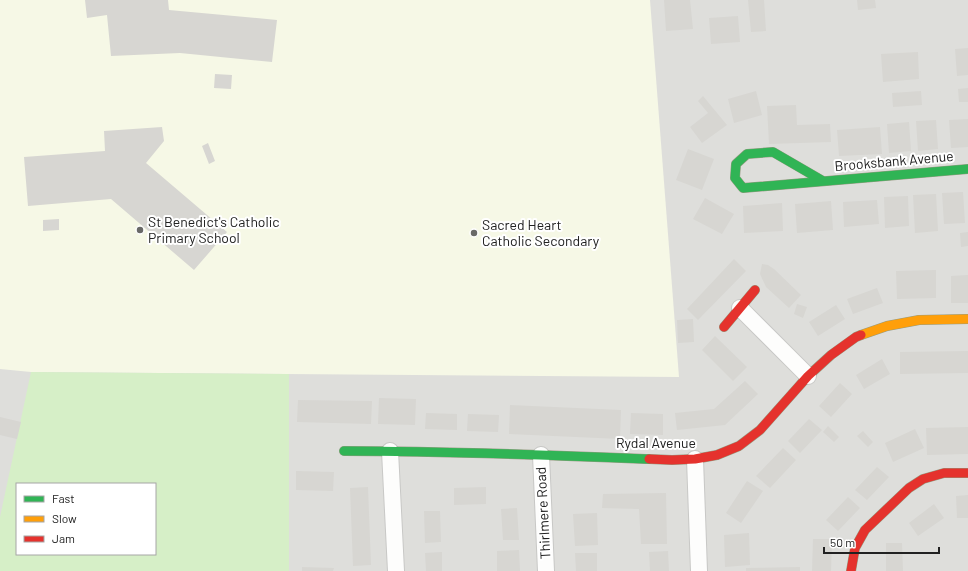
<svg xmlns="http://www.w3.org/2000/svg" width="968" height="571" font-family="Barlow,sans-serif">
<style>
.residential{fill:#dededb;fill-rule:evenodd}
.education{fill:#f6f8e6}
.grass{fill:#d6efc7;fill-rule:evenodd}
.building{fill:#d7d6d2}
.lines{fill:none;stroke-linecap:round;stroke-linejoin:round}
.street-casing{stroke:#c8c8c6;stroke-width:18}
.fast-casing{stroke:#959b80;stroke-width:10}
.slow-casing{stroke:#959b80;stroke-width:10}
.jam-casing{stroke:#959b80;stroke-width:10}
.street{stroke:#fdfdfc;stroke-width:16}
.fast{stroke:#30b455;stroke-width:9}
.slow{stroke:#ff9f0a;stroke-width:9}
.jam{stroke:#e5322d;stroke-width:9}
.poi-dot{fill:#696967;stroke:#fff;stroke-width:1.5}
.labels{text-anchor:middle;stroke-width:4;stroke-linejoin:round;paint-order:stroke}
.street-label{font-size:14px;fill:#212121;stroke:#fff}
.poi-label{font-size:14px;fill:#212121;stroke:#fff;text-anchor:start}
</style>
<rect width="100%" height="100%" fill="#efefea"/>
<path class="residential" d="M0,0H968V571H0ZM17,484H155V554H17Z"/>
<path class="education" d="M0,0H650L679,377L31,372L0,369Z"/>
<path class="grass" d="M31,372L289,374V571H0V517ZM17,484H155V554H17Z"/>
<path class="building" d="M85,0H168L169,10L277,20L272,62L180,53L111,56L107,15L87,18Z
M664,0H690L693,29L666,31Z
M748,0H764L766,31L751,32Z
M857,0H875L876,8L858,10Z
M738,16L740,42L711,44L709,18Z
M968,48V75L957,76L955,49Z
M918,52L919,79L883,82L881,54Z
M215,74L232,75L231,89L214,88Z
M968,88V102H959L958,89Z
M756,91L762,115L734,123L728,99Z
M921,91L922,105L893,107L892,93Z
M703,96L727,125L702,143L690,127L708,113L698,101Z
M796,105L797,125L830,124L831,142L769,144L767,106Z
M968,119V147L951,148L949,120Z
M936,120L938,149L918,151L916,121Z
M909,122L911,151L889,153L887,124Z
M162,127L164,141L146,163L227,232L194,270L111,199L28,206L24,157L105,151L104,131Z
M880,127L882,154L839,156L837,130Z
M208,143L215,161L209,164L202,146Z
M688,149L714,159L702,190L676,180Z
M963,192L965,223L944,224L942,193Z
M936,194L938,231L915,233L913,195Z
M908,196L909,226L885,228L884,197Z
M705,198L734,214L722,234L693,219Z
M877,200L879,224L844,227L843,202Z
M831,201L833,230L797,233L795,204Z
M782,203L783,231L744,233L743,206Z
M59,219V230L43,231V220Z
M968,232V246L961,247L960,233Z
M734,259L746,271L698,320L687,309Z
M762,264L768,265L774,269L801,295L789,308L766,287L760,274Z
M936,270V298L897,299L896,271Z
M968,275V303H951V276Z
M877,288L883,303L853,314L847,299Z
M797,304L807,307L803,318L794,314Z
M836,305L845,319L818,336L809,322Z
M693,319L694,342L678,343L677,320Z
M715,336L747,367L733,381L702,350Z
M968,351V373L900,374V352Z
M882,359L890,374L864,389L856,375Z
M745,381L758,394L725,425L677,430L675,413L714,409Z
M840,383L852,394L831,417L819,406Z
M379,398L416,399L415,425L378,424Z
M298,400L372,401L371,424L297,422Z
M510,405L621,410L620,439L509,434Z
M426,413L457,414V430L425,429Z
M631,413L663,414V435L630,434Z
M468,414L499,415L498,432L467,431Z
M0,417L21,422L17,439L0,435Z
M809,419L822,430L800,453L788,441Z
M828,426L839,437L834,442L823,432Z
M968,427V454L927,455L926,428Z
M915,429L924,448L893,462L885,443Z
M863,431L873,442L868,447L857,436Z
M783,448L796,460L770,488L756,476Z
M877,467L889,477L867,500L855,490Z
M296,471L334,472L333,491L296,490Z
M747,481L763,491L741,523L726,513Z
M368,487L371,565L353,566L350,488Z
M486,487V504L454,505V488Z
M666,493L667,544H641L639,509L602,508L603,494Z
M968,495V518H957L956,496Z
M848,497L860,508L838,531L826,520Z
M934,504L944,518L918,536L909,523Z
M517,508L519,540H503L501,509Z
M424,511H440L441,542L425,543Z
M597,513L598,545L575,546L573,514Z
M749,533L750,565L725,567L724,535Z
M813,539H832L831,571H812Z
M886,543H902L903,571H886Z
M519,550L520,571H497V551Z
M668,551L669,571H650L649,552Z
M442,552V571H426L425,553Z
M575,553H597V571H576Z
M302,567L334,568L333,571H302Z
M800,567V571H746V568Z"/>
<g class="lines">
<g class="street-casing">
<path id="street" d="M740,308L808,376
M390,451L396,571
M541,455L546,571
M695,459L699,571"/>
</g>
<g class="fast-casing">
<path id="fast" d="M823,181L773,152L747,154L736,164L735,178L743,188L968,169
M344,451C446,451 547,455 649,459"/>
</g>
<g class="slow-casing">
<path id="slow" d="M861,335L887,326L919,320L968,319"/>
</g>
<g class="jam-casing">
<path id="jam" d="M724,327L755,290
M649,459L672,460L695,459L717,455L739,446L760,430L808,376L831,355L856,337L861,335
M851,571L855,548L865,530L909,488L923,479L944,473H968"/>
</g>
<use href="#street" class="street"/>
<use href="#fast" class="fast"/>
<use href="#slow" class="slow"/>
<use href="#jam" class="jam"/>
</g>
<g class="poi-dot">
<circle cx="140" cy="230" r="4"/>
<circle cx="474" cy="233" r="4"/>
</g>
<g class="labels">
<g class="street-label">
<text transform="translate(894 161) rotate(-5)" y="5">Brooksbank Avenue</text>
<text x="656" y="448">Rydal Avenue</text>
<text transform="translate(543 513) rotate(-93)" y="5">Thirlmere Road</text>
</g>
<g class="poi-label">
<text x="148" y="227">St Benedict's Catholic<tspan x="148" dy="16">Primary School</tspan></text>
<text x="482" y="230">Sacred Heart<tspan x="482" dy="16">Catholic Secondary</tspan></text>
</g>
</g>
<rect x="16" y="483" width="140" height="72" fill="#ffffff" stroke="#a6a6a6"/>
<rect x="24" y="496" width="20" height="6" fill="#30b455" stroke="#a6a6a6"/>
<text x="52" y="503" font-size="12" fill="#212121">Fast</text>
<rect x="24" y="516" width="20" height="6" fill="#ff9f0a" stroke="#a6a6a6"/>
<text x="52" y="523" font-size="12" fill="#212121">Slow</text>
<rect x="24" y="536" width="20" height="6" fill="#e5322d" stroke="#a6a6a6"/>
<text x="52" y="543" font-size="12" fill="#212121">Jam</text>
<path d="M824 547v6h115v-6" fill="none" stroke="#212121" stroke-width="2"/>
<text x="830" y="547" font-size="12" fill="#212121" stroke="#ffffff" stroke-width="3" paint-order="stroke">50 m</text>
</svg>
